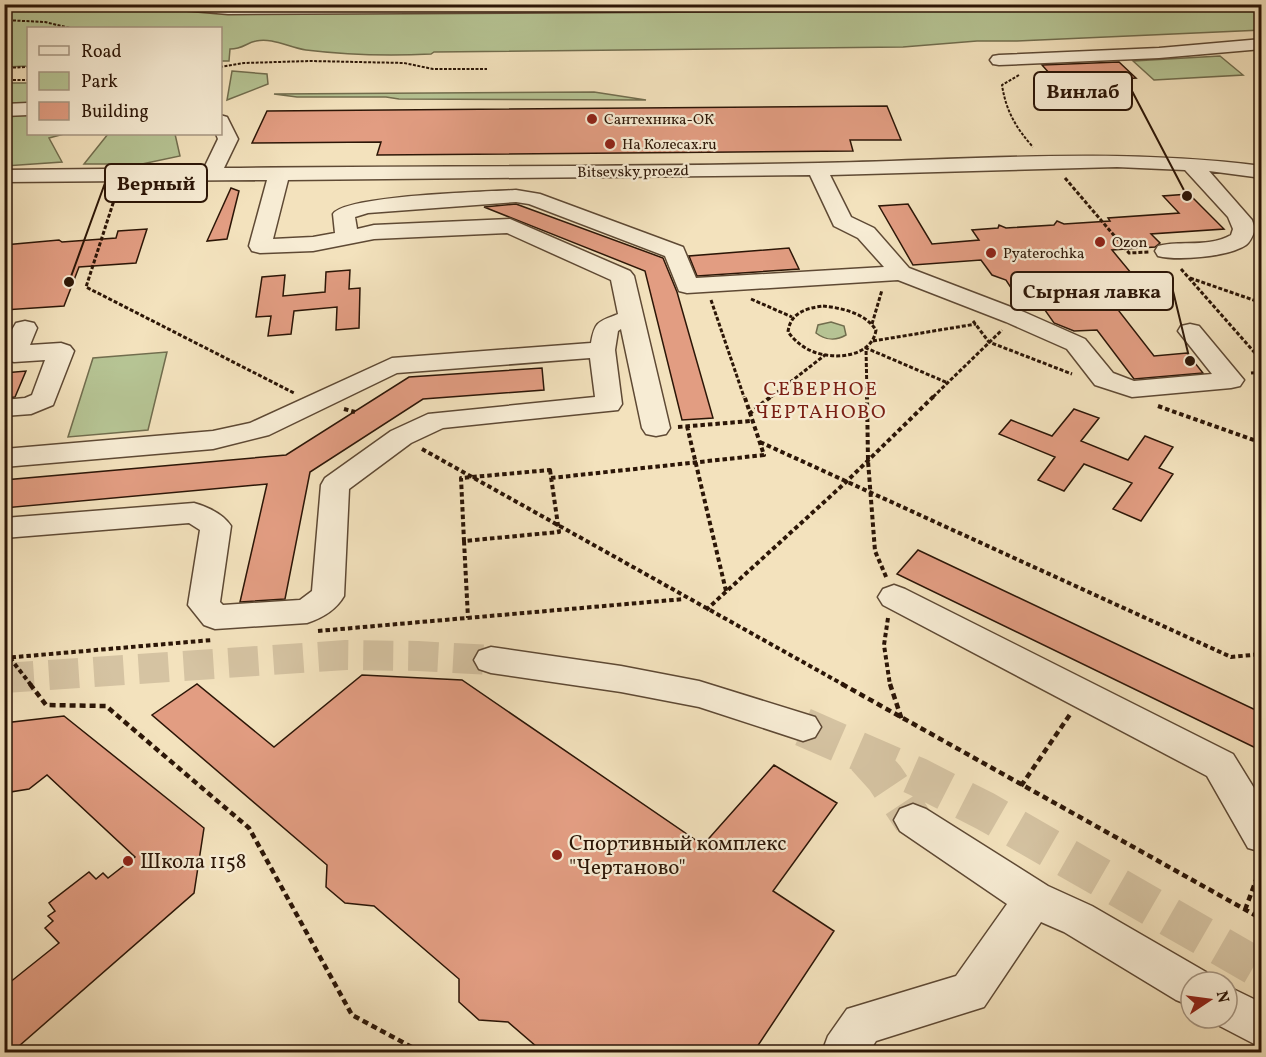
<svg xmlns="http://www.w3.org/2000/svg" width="1266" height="1057" font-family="Vollkorn,serif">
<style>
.green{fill:#b6c494;stroke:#716d4e;stroke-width:1.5}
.building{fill:#e29d82;stroke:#2c1607;stroke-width:1.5}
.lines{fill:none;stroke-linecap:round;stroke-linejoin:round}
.minor-tunnel-far1{stroke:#d5c3a2;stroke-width:30;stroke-dasharray:30 15;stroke-linecap:butt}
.minor-tunnel{stroke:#d5c3a2;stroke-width:39;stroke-dasharray:39 20;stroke-linecap:butt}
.minor-casing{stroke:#5e4934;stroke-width:3}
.path-far3{stroke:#2c1607;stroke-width:2;stroke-dasharray:3 1.5;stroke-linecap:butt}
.path-far2{stroke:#2c1607;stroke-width:3;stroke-dasharray:4 2;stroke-linecap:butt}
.path-far1{stroke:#2c1607;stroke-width:4;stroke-dasharray:4.5 3;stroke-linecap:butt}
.path{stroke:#2c1607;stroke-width:4.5;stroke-dasharray:6 4;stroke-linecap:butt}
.minor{fill:#f7ecd4;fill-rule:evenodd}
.poi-dot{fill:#8f2418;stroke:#f7ecd4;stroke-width:2}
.labels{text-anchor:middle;stroke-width:4.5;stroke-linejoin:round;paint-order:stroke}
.far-poi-label{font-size:15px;fill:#2c1607;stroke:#f7ecd4;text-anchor:start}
.far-street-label{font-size:15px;fill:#2c1607;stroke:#f7ecd4}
.neighbourhood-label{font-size:20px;letter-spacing:1.5px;fill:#7a1f14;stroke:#f7ecd4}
.near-poi-label{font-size:21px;fill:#2c1607;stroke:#f7ecd4;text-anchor:start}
.leader{fill:none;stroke:#2c1607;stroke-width:2}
.callout-dot{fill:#2c1607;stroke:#f7ecd4;stroke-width:2}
.callout{fill:#f7ecd4;stroke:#2c1607;stroke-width:2}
.callout-label{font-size:20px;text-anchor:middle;font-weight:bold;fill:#2c1607}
</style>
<rect width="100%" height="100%" fill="#f3e2bd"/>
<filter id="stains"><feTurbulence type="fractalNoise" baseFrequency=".00333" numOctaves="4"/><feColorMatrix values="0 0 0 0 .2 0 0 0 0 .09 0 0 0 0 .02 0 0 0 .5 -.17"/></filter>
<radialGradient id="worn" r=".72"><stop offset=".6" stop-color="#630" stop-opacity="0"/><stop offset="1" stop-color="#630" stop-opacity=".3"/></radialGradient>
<path class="green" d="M12,4H1261L1262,30L1017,41H977L903,47L434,52L431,54C389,56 347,55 306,50C290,48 272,37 256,41C246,43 243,49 230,49L229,61H221L220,28H28V66L5,67V8H10Z
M1220,56L1243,75L1154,80L1133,61Z
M232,71L267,74L268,84L227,100Z
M4,83H28V104L5,105Z
M594,92L646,100L399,99L386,97H297L274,94Z
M28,112V134H64L49,138L62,162L5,166V113Z
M108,134H175L180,156L142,164H84Z
M831,322L844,326L846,335C836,341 825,340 816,333L818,325Z
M167,352L148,430L68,437L93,358Z"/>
<path class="building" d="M1119,62L1136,78L1057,82L1042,65Z
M887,106L901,140H850L853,151L377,155L381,142L252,143L267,111Z
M231,188L239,191L227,239L207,241Z
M1189,194L1224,229L1151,234L1160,243L1155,247L1112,250L1141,285L1101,288L1154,356L1187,353L1203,373L1134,379L1097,330L1074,331L1054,323L1033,293L1015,294L1006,280L992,275L981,260L913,265L879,206L908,204L932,244L979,240L972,230L998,228L999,225L1006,228L1054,225L1057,221L1064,224L1110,221L1108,218L1179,213L1163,196Z
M516,204L663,258L677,292L713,418L682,420L645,271L484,207Z
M147,229L136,263L79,267L64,306L4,310V245L59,240L62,242L116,238L118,231Z
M789,248L799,269L697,276L689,256Z
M350,270L349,289L360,288L359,328L336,330L337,307L294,311L291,334L268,336L271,316L256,317L262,277L285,275L283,296L325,292L326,272Z
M542,368L544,390L423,399L310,472L285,599L240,602L267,484L4,508V480L286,455L409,377Z
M26,371L15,397L4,398V373Z
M1074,409L1099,418L1081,441L1128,460L1145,436L1173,447L1159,468L1173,474L1141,521L1113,509L1132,483L1084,464L1064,491L1038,480L1055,457L999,434L1011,420L1052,436Z
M918,550L1262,713V751L897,574Z
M362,675L462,680L703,845L774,765L837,803L773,891L834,931L753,1053H544L508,1022L479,1020L459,1002V979L374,906L345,903L326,887L327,865L152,715L197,684L274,747Z
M64,716L204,828L194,893L11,1053H4V987L59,943L45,928L53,921L48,916L55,911L49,903L89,872L96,879L103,873L108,878L135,857L47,775L29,789L4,793V723Z"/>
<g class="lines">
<path class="minor-tunnel-far1" d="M4,678L346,655L418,656L491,660"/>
<path class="minor-tunnel" d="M803,727L918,777L985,811L1262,970
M866,757L885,778L913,820"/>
<g class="minor-casing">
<path id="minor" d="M161,4H1106L1098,9L228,14L169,9Z
M1262,39V49L1159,58L999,65L993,64L990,60L993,56L999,55L1159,48Z
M28,103V115L4,116V104Z
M220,115L227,117L238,139L224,168C423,166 621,167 819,163C966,160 1115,147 1262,166V178L1209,171L1252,220L1255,229C1253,235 1251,241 1246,245C1228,257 1178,261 1158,256L1155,251L1158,246C1182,240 1208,248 1231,235L1233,229L1228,217L1185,170L1117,167L830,175L851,217L874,228L909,268L1024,312L1085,339L1113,373L1134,381L1212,374L1178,331L1181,326L1190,324L1199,326L1244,380L1240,386L1231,388L1132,397L1095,385L1067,349L1006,322L898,280L687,293L679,291L665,256L529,204L516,202L368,213L355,217L357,229L374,225L510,219L630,271L634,276L670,428L666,434L656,436L646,434L642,428L621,329L618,331L615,350L622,404L618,410L443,428L411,443L349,489L344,596C336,610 322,618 307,623L215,629L204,625L188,605L200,530L189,523L4,538V518L194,503C208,507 223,514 231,526L220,602L223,605L300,600L312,591L321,485L325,478L391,431L428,414L595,397L590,358L397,373L269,435L213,449L4,467V449L213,431L250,423L392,358L591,343C595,321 598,322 618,314L611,280L507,233L374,239L313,251L260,253L252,251L249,246L267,180L4,182V170L204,168L218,139L216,134H220ZM810,175L834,226L858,238L884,267L696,278L683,247L540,194L516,190C487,192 346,195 333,214L335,233L313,237L273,239L288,180Z
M25,321L34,323L37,328L30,345L61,343L70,346L74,351L53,405L31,414L4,416V400L25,398L32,395L45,360L14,362L4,359C4,345 9,334 16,323Z
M894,585L905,589L1233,754L1262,801V852L1248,848L1207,776L883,605L878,597L883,589Z
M491,647L621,666L699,681L815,717L821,727L815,737L803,741L699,707L621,692L491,673L479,669L474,660L479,651Z
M913,804L926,809L1048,886L1092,906L1206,972L1210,982H1191V1006L1176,1000L1064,932L1041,922L984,1007L876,1041L869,1052H822L828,1036L847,1009L956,976L1007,904L900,831L894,820L900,809Z
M1227,986L1262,1003V1048L1212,1022L1210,1018H1227Z"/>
</g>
<path class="path-far3" d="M124,4L156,11
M4,10L31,8L33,4
M4,20L45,22L70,28
M220,67L244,63L311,61L404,63L433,69H487
M4,68L28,67
M1019,75L1002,85C1006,111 1016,128 1033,147
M4,80H28"/>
<path class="path-far2" d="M1065,178L1129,253L1149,252
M117,191L86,287L294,393
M1181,269L1262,361
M1190,278L1262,303
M751,299L792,317
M711,300L744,397
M823,306C842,308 865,313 876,330C872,357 835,360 814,352C803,348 795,341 788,332C790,313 806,308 823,306Z
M973,321L989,342L1072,374
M872,324L882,290
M873,341L976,324
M1251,373L1262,372
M771,397L825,355
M867,397L866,348L948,383
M933,397L1002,330"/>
<path class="path-far1" d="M867,395L868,461L875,551L887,579
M1158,406L1262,443
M344,409L355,412
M749,414L773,395
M687,426L726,591
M678,427L751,421
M760,442L1231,657L1262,654
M422,449L844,685
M550,470L559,532L464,541L461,478Z
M551,478L764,455L744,395
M464,541L468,618
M706,610L846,482L935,395
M888,618L884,645L890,685
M318,631L684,599
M4,658L212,640
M10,658L31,685"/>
<path class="path" d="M30,684L46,705L106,706L249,828L352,1015L421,1052
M842,684L1262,919
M890,684L902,720
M1021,786L1071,713
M1245,910L1262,864"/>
<use href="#minor" class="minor"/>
</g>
<g class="poi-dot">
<circle cx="592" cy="119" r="6"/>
<circle cx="610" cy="144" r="6"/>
<circle cx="1100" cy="242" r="6"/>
<circle cx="991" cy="253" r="6"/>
<circle cx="557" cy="855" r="6"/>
<circle cx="128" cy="861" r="6"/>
</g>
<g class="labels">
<g class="far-poi-label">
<text x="604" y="124">Сантехника-ОК</text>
<text x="622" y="149">На Колесах.ru</text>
<text x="1112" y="247">Ozon</text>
<text x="1003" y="258">Pyaterochka</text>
</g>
<g class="far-street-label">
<text transform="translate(633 171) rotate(-1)" y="5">Bitsevsky proezd</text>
</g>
<g class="neighbourhood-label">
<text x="821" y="395">СЕВЕРНОЕ<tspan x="821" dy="23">ЧЕРТАНОВО</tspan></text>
</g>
<g class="near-poi-label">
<text x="569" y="850">Спортивный комплекс<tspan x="569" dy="24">"Чертаново"</tspan></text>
<text x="140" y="868">Школа 1158</text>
</g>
</g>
<path class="leader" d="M1187 196L1132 91M69 282L105 183M1190 361L1173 291"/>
<g class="callout-dot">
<circle cx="1187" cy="196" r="6"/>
<circle cx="69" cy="282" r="6"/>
<circle cx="1190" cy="361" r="6"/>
</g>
<g class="callout">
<rect x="1034" y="72" width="98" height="38" rx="6"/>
<rect x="105" y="164" width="102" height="38" rx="6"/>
<rect x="1011" y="272" width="162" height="38" rx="6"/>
</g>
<g class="callout-label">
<text x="1083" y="98">Винлаб</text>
<text x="156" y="190">Верный</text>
<text x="1092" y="298">Сырная лавка</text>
</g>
<rect width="1266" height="1057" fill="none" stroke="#f3e2bd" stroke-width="24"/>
<rect x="6" y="6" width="1254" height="1045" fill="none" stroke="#2c1607" stroke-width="3"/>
<rect x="12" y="12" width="1242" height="1033" fill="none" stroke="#2c1607" stroke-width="1.5"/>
<rect x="27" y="27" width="195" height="108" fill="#f7ecd4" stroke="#a69682" stroke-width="1.5"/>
<rect x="39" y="46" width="30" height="9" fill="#f7ecd4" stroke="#a69682" stroke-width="1.5"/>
<text x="81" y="57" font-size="18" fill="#2c1607">Road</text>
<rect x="39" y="72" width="30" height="18" fill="#b6c494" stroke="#a69682" stroke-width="1.5"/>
<text x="81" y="87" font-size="18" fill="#2c1607">Park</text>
<rect x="39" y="102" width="30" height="18" fill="#e29d82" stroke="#a69682" stroke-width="1.5"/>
<text x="81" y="117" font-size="18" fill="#2c1607">Building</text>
<g transform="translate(1209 1000) rotate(77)"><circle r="28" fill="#f7ecd4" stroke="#a69682" stroke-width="1.5"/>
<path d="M0-4.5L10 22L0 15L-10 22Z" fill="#8f2418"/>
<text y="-9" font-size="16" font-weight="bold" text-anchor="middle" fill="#2c1607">N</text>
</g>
<rect width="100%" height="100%" filter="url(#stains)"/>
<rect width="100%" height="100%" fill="url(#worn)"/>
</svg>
